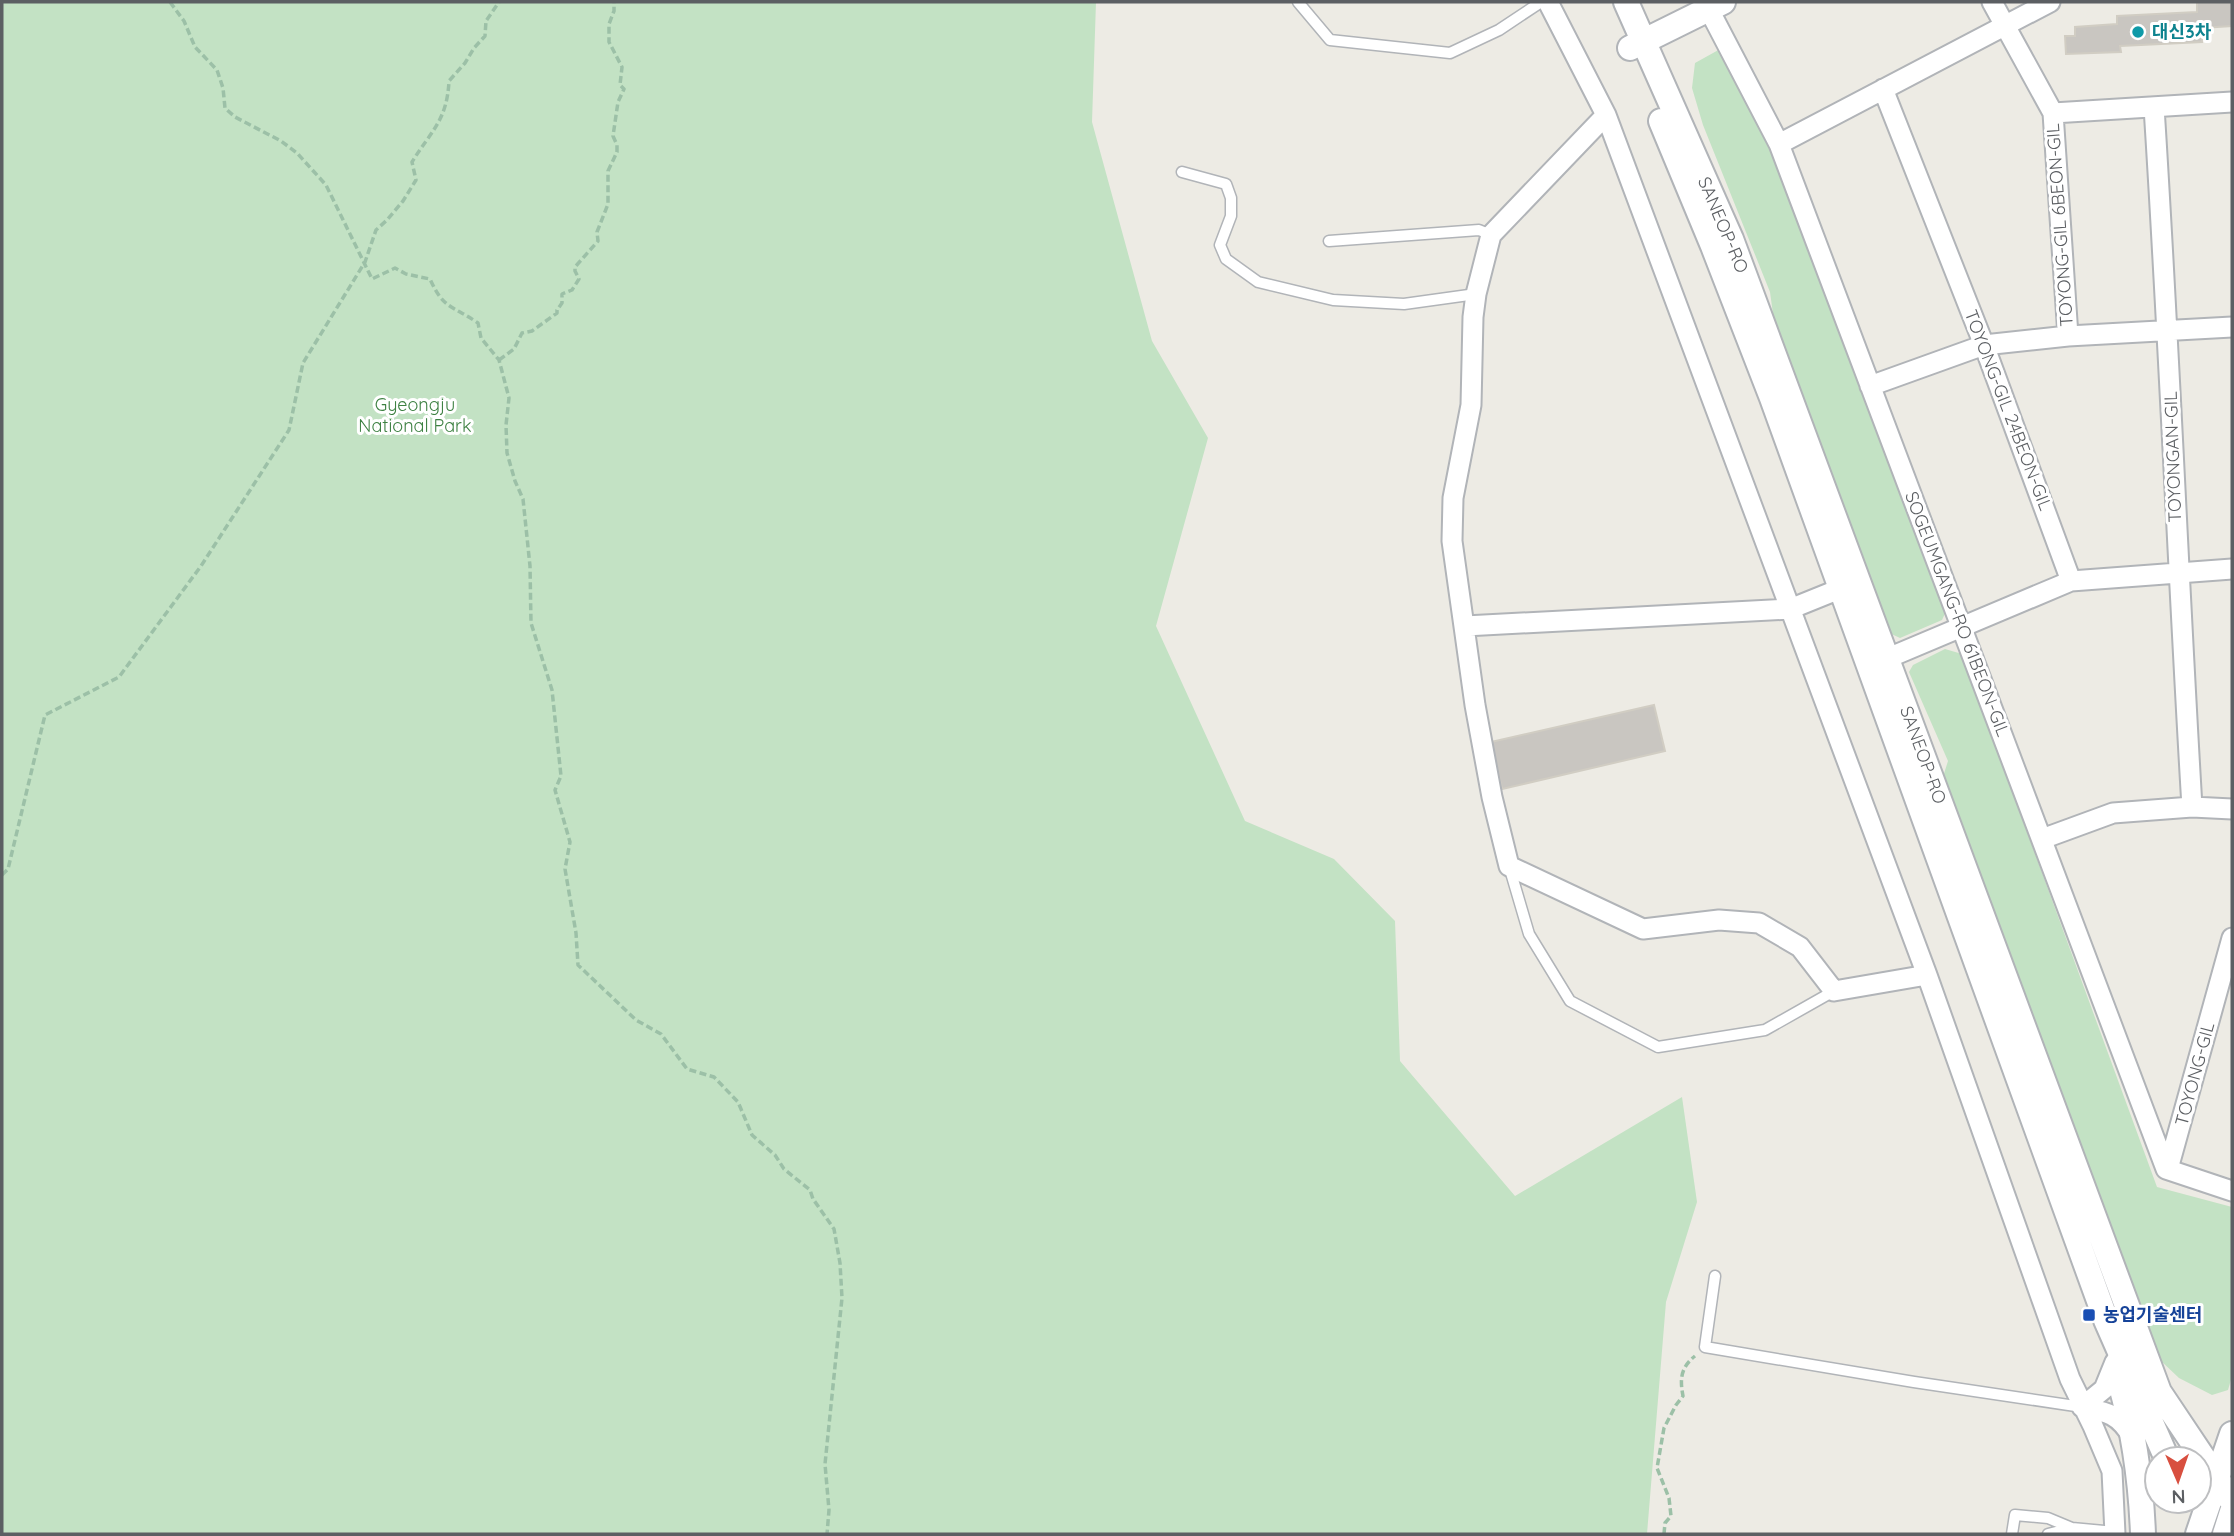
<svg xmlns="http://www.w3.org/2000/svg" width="2234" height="1536" font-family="Quicksand,'Noto Sans KR',sans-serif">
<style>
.green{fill:#c3e2c4}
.building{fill:#c9c6c1;stroke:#d1cdc3;stroke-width:2}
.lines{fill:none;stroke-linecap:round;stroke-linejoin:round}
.service-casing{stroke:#b1b4b8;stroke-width:13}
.minor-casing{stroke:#b1b4b8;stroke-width:23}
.tertiary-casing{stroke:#b1b4b8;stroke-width:28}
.path{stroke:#9cc0a7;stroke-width:3.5;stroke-dasharray:7 3.5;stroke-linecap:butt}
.service{stroke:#fff;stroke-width:10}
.minor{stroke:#fff;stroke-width:19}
.tertiary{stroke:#fff;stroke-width:24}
.culture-dot{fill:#0f9aa8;stroke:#fff;stroke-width:2.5}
.transit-dot{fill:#1a4fb4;stroke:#fff;stroke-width:2.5}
.labels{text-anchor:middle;stroke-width:6;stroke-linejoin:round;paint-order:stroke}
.culture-label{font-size:18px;font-weight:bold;fill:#0d838f;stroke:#fff;text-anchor:start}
.street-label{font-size:18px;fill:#5c5f63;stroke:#fff}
.park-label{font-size:18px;fill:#3d8142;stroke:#fff}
.transit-label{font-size:18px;font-weight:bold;fill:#164399;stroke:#fff;text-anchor:start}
</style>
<rect width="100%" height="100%" fill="#edebe4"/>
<path class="green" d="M2,2H1096L1092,122L1152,341L1208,438L1156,626L1245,821L1334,859L1395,921L1400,1061L1515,1196L1682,1097L1697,1202L1666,1302L1647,1534H2Z
M1722,48L1774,145L1948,607L1942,620L1900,638L1883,630L1777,343L1770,292L1703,125L1692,88L1695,63Z
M1945,649L1962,654L2157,1187L2232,1207V1376L2228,1390L2212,1395L2179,1378L2159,1359L1941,783L1948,761L1909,672L1913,665Z"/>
<path class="building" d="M2197,2H2232V26L2201,28L2202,42L2120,46L2121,52L2066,54L2065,36H2075V27L2117,24V16L2197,12Z
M1654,705L1665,751L1502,789L1491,742Z"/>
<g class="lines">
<g class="service-casing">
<path id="service" d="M1298,2L1330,40L1450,53L1499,30L1541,2
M1182,172L1226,184L1231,198V216L1220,245L1226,259L1258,282L1333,300L1404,304L1476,294
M1329,241L1479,230L1491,235
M1509,866L1529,934L1570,1001L1658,1047L1765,1030L1834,991
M1715,1276L1705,1347L1914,1382L2082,1407
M2012,1534L2015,1515L2048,1518L2072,1528L2115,1532
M2048,1534L2072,1528"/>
</g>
<g class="minor-casing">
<path id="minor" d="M1548,2L1606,115L1927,975L2070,1379L2093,1426L2112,1471L2115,1534
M1705,2L1779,144L2166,1169L2232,1191
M1992,2L2053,113L2232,102
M1883,89L1984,345L2071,581
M2154,107C2169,340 2178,573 2192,807
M2053,113L2068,336
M1606,115L1491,235L1476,294L1473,317L1471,405L1453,498L1452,541L1475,705L1492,797L1509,866L1643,929L1719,920L1759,923L1800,947L1834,991L1927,975
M1779,144L2050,2
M1870,386L1984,345L2068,336L2232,327
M1465,626L1790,609L1842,588
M1888,658L2071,581L2232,569
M2042,839L2113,813L2192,807L2232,809
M2168,1169L2232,938
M2082,1407C2107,1412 2119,1414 2132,1437
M2082,1407L2104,1389L2115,1362"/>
</g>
<g class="tertiary-casing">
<path id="tertiary" d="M1626,2L1731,239L2159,1392L2232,1501
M1630,48L1723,2
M1661,121L1713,246L1772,398L2106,1320L2167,1459
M2120,1382C2134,1432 2141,1482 2143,1534
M2198,1534L2232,1434
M2225,1534L2232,1512"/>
</g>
<path class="path" d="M170,2L184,21L195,47L217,70L223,88L225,108L235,117L281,141L297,153L326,185L372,279L395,268L406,274L430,279C444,310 452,305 478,323L481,338L499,360L509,398L506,425L507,453L515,481L523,499L530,566L531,623L552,690L561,776L555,790L570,842L565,869L576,933L578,965L636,1020L661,1034L687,1069L714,1077L738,1102L752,1135L775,1155L784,1169L810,1190L813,1199L834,1229L840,1263L842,1298L825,1464L829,1510L827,1534
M499,360L514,349L522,333L532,331L557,313V310L562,303V294L572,290L579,279L575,271V267L598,241L597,232L608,204V171L617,152V145L613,136L618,102L624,89L620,85L622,67L609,42V24L614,11V2
M2,875L8,869L45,715L119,677L201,566L289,430L303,363L365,262L376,230L387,220L403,201L416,180L412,162C431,131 447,121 449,81L465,63L474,48L485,36L486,21L499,2
M1664,1534L1665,1523L1671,1516L1669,1498L1657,1468L1664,1428L1676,1405L1683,1396C1680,1380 1680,1368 1695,1356"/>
<use href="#service" class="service"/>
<use href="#minor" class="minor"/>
<use href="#tertiary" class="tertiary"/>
</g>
<circle class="culture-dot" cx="2138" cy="32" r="7"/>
<rect class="transit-dot" x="2082" y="1308" width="14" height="14" rx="3.5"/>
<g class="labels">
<g class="culture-label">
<text x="2152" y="38">대신3차</text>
</g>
<g class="street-label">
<text transform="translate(1723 225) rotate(67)" y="6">SANEOP-RO</text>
<text transform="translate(2060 225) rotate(-94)" y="6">TOYONG-GIL 6BEON-GIL</text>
<text transform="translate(2008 410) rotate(69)" y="6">TOYONG-GIL 24BEON-GIL</text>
<text transform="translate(2173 457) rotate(-92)" y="6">TOYONGAN-GIL</text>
<text transform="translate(1957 614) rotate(69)" y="6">SOGEUMGANG-RO 61BEON-GIL</text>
<text transform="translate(1923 755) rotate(70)" y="6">SANEOP-RO</text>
<text transform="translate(2195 1074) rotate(-75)" y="6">TOYONG-GIL</text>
</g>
<g class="park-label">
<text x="415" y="411">Gyeongju<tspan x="415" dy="21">National Park</tspan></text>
</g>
<g class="transit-label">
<text x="2103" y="1321">농업기술센터</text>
</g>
</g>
<rect width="2234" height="1536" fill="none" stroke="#5c5f63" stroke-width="7"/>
<g transform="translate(2178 1480) rotate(178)"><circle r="33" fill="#ffffff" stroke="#bebfc1" stroke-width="2"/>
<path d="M0-5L12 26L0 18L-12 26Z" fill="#d84f3f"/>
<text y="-10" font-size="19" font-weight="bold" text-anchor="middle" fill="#5c5f63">N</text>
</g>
</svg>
